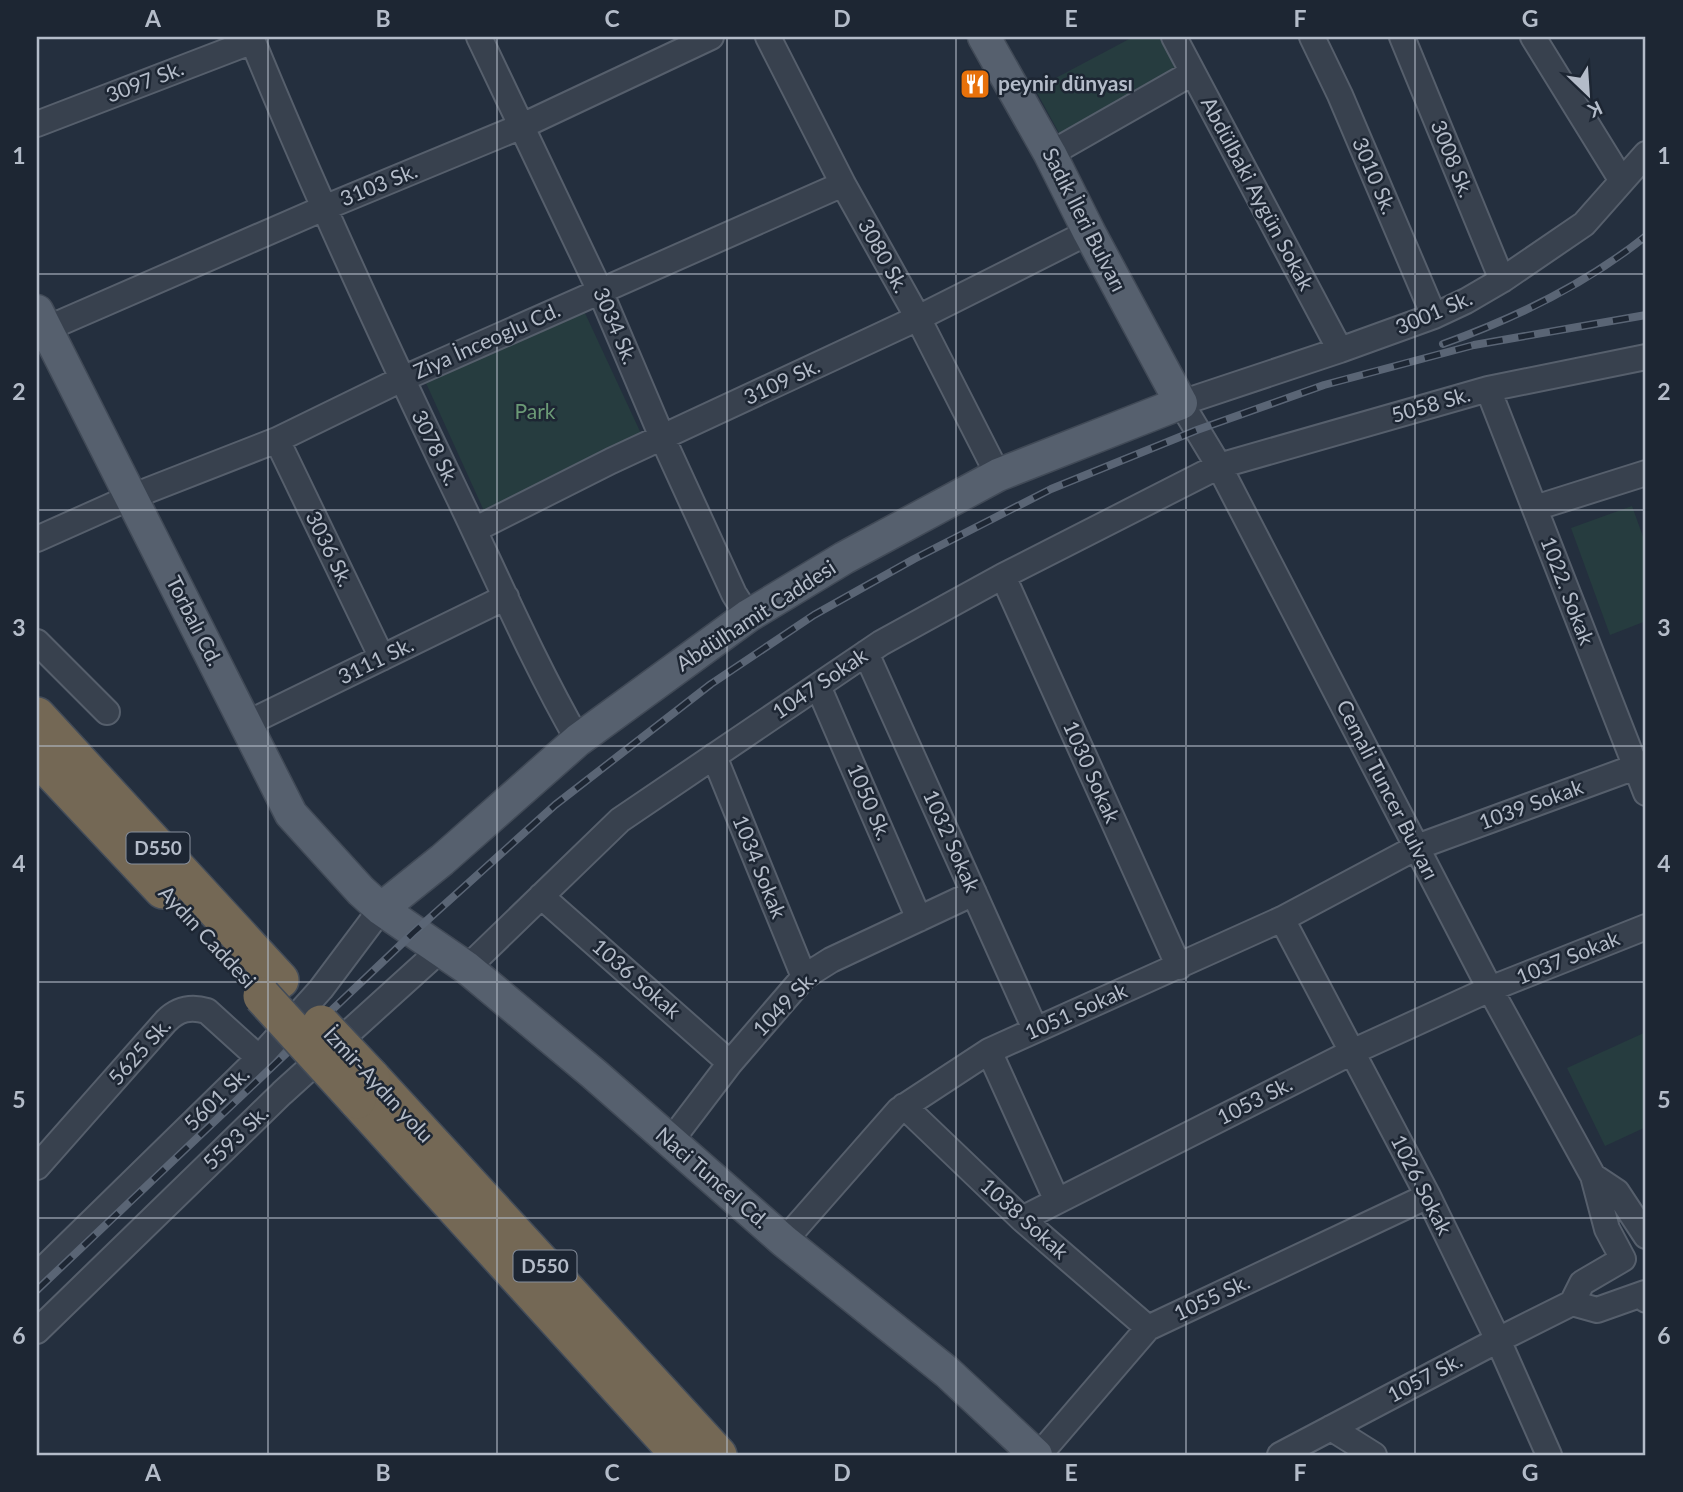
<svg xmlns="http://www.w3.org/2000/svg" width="1683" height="1492" font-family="Lato,sans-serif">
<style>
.green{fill:#263c3f}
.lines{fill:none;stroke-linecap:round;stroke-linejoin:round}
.minor-casing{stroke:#565f6c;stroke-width:28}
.major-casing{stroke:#414a57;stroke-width:35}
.highway-casing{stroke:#434c59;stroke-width:40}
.minor{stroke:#38414e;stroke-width:24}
.major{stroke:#56606e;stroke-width:32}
.highway{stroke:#746855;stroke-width:37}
.rail-casing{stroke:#5a6575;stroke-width:8}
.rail{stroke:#1d2633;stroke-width:5;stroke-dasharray:16;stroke-linecap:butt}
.highway-bridge-casing{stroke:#434c59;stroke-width:40;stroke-linecap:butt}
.highway-bridge{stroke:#746855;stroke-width:37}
.grid{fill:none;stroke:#b4bcc9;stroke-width:2;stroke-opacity:0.55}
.labels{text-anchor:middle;stroke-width:5;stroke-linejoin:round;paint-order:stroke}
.shield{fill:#1d2633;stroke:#878f9c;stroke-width:2}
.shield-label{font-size:19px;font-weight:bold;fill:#b4bcc9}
.street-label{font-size:21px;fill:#b4bcc9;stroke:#1d2633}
.poi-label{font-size:21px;font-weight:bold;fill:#b4bcc9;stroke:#1d2633;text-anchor:start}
.park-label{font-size:21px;fill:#6b9a76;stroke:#1d2633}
.neatline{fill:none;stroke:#b4bcc9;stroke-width:2.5}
.grid-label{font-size:23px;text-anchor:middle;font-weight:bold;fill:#b4bcc9}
</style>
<rect width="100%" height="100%" fill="#242f3e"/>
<path class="green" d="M1133,37H1164L1181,68L1059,133L1035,89Z
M584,311L644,440L485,513L426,383Z
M1632,506L1646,545V621L1610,635L1571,528Z
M1646,1032V1127L1605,1146L1567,1068Z"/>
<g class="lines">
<g class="minor-casing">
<path id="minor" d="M251,37C314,191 384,342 456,492C496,575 532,660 578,740
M479,37L600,291L662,437L734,594L748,616
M768,37L843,184L918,318L998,475
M1174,37L1340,350
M1312,37L1340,95L1434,316
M1402,37L1502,280
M1533,37L1622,181
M37,124L253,41
M1050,154L1192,73
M46,329L324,208L522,126L711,37
M1488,389L1646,793
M277,440L382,658
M1535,508L1646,473
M474,530L611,461L918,318L1089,232
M37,539L131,497L277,440L402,379L843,184
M1003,576L1179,967
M37,642L107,712
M866,653L1035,1029
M818,686L919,919
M246,724L506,597
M714,756L804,977
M541,896L730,1063
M1282,919L1428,1196L1498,1340L1549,1455
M467,968L620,820L881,643L1003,576L1219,466L1488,389L1646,357
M989,1051L1057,1201
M904,1106L1022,1219L1148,1328
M670,1142L730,1063L804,977L831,960L974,893
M37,1167L166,1021C178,1009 190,1006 207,1011L259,1058
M1593,1176L1617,1192L1646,1236
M1022,1219L1352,1052L1490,989L1646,927
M784,1241L899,1110L989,1051L1282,919L1417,847L1646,763
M37,1275L259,1058L321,989L381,909
M1572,1303L1582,1283L1623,1259L1607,1229L1593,1176L1490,989L1219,466L1181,403L1340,350L1434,316L1466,301L1502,280L1584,224L1646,154
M1572,1303L1597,1310L1645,1293L1646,1300
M37,1331L282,1093L440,950
M1331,1428L1374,1455
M1039,1455L1148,1328L1428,1196
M1280,1455L1498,1340L1572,1303"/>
</g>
<g class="major-casing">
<path id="major" d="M37,311L291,814L361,891L381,909L467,968L594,1074L784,1241L947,1372L1036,1455
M381,909L442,860L578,740L748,616L844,558L998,475L1181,403L1089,232L1050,154L984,37"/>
</g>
<g class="highway-casing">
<path id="highway" d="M37,716L280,980
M37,756L163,890
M371,1077L718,1455
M357,1100L680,1455"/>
</g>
<use href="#minor" class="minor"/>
<use href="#major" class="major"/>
<use href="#highway" class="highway"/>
<g class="rail-casing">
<path id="rail" d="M1443,344C1516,318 1586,284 1646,236
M37,1290L413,933L555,805L711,684L814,615L914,559L1051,489L1197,430L1324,385L1474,345L1646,315"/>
</g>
<use href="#rail" class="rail"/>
<g class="highway-bridge-casing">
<path id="highway-bridge" d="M262,996L357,1100
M321,1024L371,1077"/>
</g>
<use href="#highway-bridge" class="highway-bridge"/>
</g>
<path class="grid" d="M268,37V1455M497,37V1455M727,37V1455M956,37V1455M1186,37V1455M1415,37V1455M37,274H1646M37,510H1646M37,746H1646M37,982H1646M37,1218H1646"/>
<defs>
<g id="restaurant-square" transform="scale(1.575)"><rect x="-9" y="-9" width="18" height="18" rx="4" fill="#e8710a" stroke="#1d2633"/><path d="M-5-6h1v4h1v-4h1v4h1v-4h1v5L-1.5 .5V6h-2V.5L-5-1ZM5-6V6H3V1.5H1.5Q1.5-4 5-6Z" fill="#fff"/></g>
</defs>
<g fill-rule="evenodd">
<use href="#restaurant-square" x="975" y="84"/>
</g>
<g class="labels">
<g class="shield">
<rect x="126.5" y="832.5" width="63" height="31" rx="5"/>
<rect x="513.5" y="1250.5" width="63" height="31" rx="5"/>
</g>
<g class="shield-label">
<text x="158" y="855">D550</text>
<text x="545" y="1273">D550</text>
</g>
<g class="street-label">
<text transform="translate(145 82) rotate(-21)" y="7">3097 Sk.</text>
<text transform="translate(1452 159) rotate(68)" y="7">3008 Sk.</text>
<text transform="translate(1374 176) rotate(67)" y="7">3010 Sk.</text>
<text transform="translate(379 185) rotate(-22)" y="7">3103 Sk.</text>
<text transform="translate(1257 194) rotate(62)" y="7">Abdülbaki Aygün Sokak</text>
<text transform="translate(1084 220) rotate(63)" y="7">Sadık İleri Bulvarı</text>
<text transform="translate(883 256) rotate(61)" y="7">3080 Sk.</text>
<text transform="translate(1434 313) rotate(-23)" y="7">3001 Sk.</text>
<text transform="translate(615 326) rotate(67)" y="7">3034 Sk.</text>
<text transform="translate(487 341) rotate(-24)" y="7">Ziya İnceoglu Cd.</text>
<text transform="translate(782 382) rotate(-25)" y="7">3109 Sk.</text>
<text transform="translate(1431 405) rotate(-16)" y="7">5058 Sk.</text>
<text transform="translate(435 448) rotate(64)" y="7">3078 Sk.</text>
<text transform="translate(329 549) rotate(64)" y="7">3036 Sk.</text>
<text transform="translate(1567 591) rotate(69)" y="7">1022. Sokak</text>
<text transform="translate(756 616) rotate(-33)" y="7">Abdülhamit Caddesi</text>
<text transform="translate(194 621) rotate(63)" y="7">Torbalı Cd.</text>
<text transform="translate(376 661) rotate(-26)" y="7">3111 Sk.</text>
<text transform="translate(820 684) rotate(-34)" y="7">1047 Sokak</text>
<text transform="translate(1091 772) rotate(66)" y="7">1030 Sokak</text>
<text transform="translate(1387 790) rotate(63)" y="7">Cemali Tuncer Bulvarı</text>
<text transform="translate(869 802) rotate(67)" y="7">1050 Sk.</text>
<text transform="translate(1531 805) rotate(-20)" y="7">1039 Sokak</text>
<text transform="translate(951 841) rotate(66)" y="7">1032 Sokak</text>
<text transform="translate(759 867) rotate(68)" y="7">1034 Sokak</text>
<text transform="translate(207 937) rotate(47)" y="7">Aydın Caddesi</text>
<text transform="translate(1568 958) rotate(-22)" y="7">1037 Sokak</text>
<text transform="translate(636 979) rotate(41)" y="7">1036 Sokak</text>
<text transform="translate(785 1004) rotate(-46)" y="7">1049 Sk.</text>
<text transform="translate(1076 1012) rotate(-24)" y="7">1051 Sokak</text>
<text transform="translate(140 1052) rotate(-48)" y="7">5625 Sk.</text>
<text transform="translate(378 1085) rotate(47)" y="7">İzmir-Aydın yolu</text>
<text transform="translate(217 1099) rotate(-44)" y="7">5601 Sk.</text>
<text transform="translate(1255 1101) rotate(-27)" y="7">1053 Sk.</text>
<text transform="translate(236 1138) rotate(-44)" y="7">5593 Sk.</text>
<text transform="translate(712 1178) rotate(41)" y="7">Naci Tuncel Cd.</text>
<text transform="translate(1421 1185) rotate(63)" y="7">1026 Sokak</text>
<text transform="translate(1024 1219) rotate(42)" y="7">1038 Sokak</text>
<text transform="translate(1212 1298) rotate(-25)" y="7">1055 Sk.</text>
<text transform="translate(1425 1378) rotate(-28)" y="7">1057 Sk.</text>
</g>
<g class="poi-label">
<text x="998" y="91">peynir dünyası</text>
</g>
<g class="park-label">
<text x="535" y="419">Park</text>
</g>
</g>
<rect width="1683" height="1492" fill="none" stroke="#1d2633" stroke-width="77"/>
<g transform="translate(1588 94) rotate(155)" stroke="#1d2633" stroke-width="5" paint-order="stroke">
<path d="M0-5L12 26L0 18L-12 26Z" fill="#b4bcc9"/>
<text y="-10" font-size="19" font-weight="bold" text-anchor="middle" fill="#b4bcc9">K</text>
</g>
<rect x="38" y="38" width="1606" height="1416" class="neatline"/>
<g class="grid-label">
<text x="153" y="27">A</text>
<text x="383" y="27">B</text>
<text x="612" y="27">C</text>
<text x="842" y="27">D</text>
<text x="1071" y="27">E</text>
<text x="1300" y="27">F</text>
<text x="1530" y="27">G</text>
<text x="19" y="164">1</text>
<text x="1664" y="164">1</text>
<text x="19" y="400">2</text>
<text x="1664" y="400">2</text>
<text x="19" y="636">3</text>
<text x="1664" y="636">3</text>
<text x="19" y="872">4</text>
<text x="1664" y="872">4</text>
<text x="19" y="1108">5</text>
<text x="1664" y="1108">5</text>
<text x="19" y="1344">6</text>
<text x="1664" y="1344">6</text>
<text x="153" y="1481">A</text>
<text x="383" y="1481">B</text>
<text x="612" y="1481">C</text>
<text x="842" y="1481">D</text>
<text x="1071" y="1481">E</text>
<text x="1300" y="1481">F</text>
<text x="1530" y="1481">G</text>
</g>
</svg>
